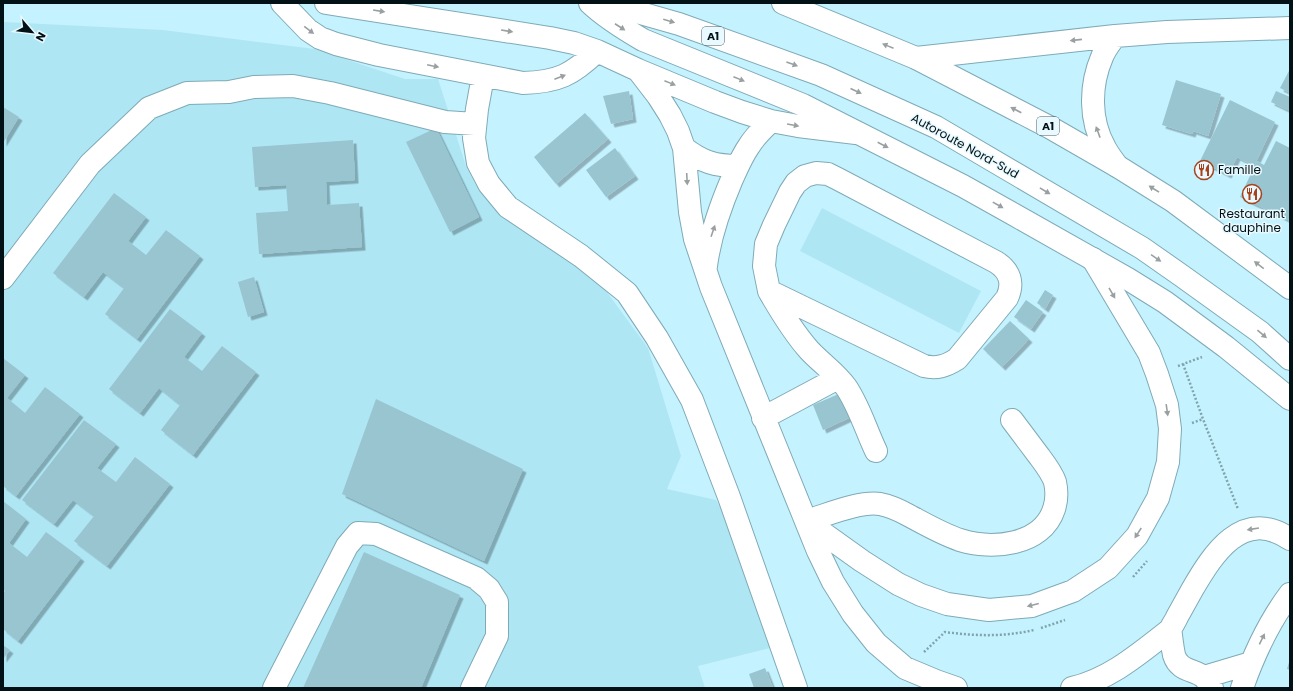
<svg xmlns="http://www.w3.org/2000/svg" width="1293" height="691" font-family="Poppins,sans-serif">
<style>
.built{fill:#afe6f4}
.building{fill:#99c5d1;filter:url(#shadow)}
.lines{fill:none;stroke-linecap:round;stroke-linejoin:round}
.minor-casing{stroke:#7faab6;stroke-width:24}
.highway-casing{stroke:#7faab6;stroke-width:24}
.path{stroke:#80a4ad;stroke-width:2.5;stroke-dasharray:2 2;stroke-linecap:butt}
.minor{stroke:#fff;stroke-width:22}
.highway{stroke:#fff;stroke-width:22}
.oneway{fill:#9aa0a1}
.labels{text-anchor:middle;stroke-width:3;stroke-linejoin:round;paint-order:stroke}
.shield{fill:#e8faff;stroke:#47575b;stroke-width:1}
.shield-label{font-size:11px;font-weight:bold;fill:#021115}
.street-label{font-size:12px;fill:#021115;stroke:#e8faff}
.poi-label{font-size:12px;fill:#021115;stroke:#e8faff;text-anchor:start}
</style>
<defs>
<filter id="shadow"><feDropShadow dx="3.5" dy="3.5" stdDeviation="0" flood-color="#0004"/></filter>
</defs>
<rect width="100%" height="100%" fill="#c4f2ff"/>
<path class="built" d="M3,22L163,30L315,49L405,79H438L466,166L475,184L513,225L595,276L648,348L681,456L667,489L716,500L794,642L698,666L705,688H3Z
M822,208L981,291L959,333L800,251Z"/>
<path class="building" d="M1290,69V93L1280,88Z
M1176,80L1221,94L1208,136L1193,131L1192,134L1162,125Z
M629,91L633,119L611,124L603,96Z
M1276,91L1290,97V111L1271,102Z
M1230,100L1275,122L1254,166L1237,157L1228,175L1200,161Z
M3,107L19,117L3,143Z
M585,113L608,139L556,184L534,157Z
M436,128L479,217L450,232L406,142Z
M353,140L355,180L326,182L327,205L359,203L362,247L259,254L256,213L288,211L286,185L255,187L252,147Z
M1276,141L1290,148V221L1240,197L1257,161L1264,165Z
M615,148L635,176L606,197L586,170Z
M114,193L146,217L128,241L146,255L166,230L200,256L137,339L105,314L124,288L103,272L84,297L53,273Z
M254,277L264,312L248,317L238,282Z
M1045,290L1053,295L1045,309L1037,303Z
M1026,300L1043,312L1031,329L1014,317Z
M170,309L202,333L184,357L202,371L222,346L256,372L193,455L161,430L180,405L159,388L140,413L109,389Z
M1010,321L1029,339L1002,367L983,349Z
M3,358L25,375L7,398L25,413L45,387L80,414L16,496L3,486Z
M841,393L851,417L823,430L813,405Z
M376,399L523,469L484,561L342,494Z
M84,420L116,444L97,468L116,482L135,457L170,484L107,566L74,541L94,516L73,500L54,524L22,500Z
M3,501L26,519L9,543L27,557L46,532L81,558L18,641L3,629V593L5,591L3,589Z
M364,552L460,595L421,688H303Z
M3,645L10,650L3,659Z
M1290,659V670L1287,669Z
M765,668L773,688H754L749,674Z"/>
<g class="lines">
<g class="minor-casing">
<path id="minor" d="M282,3L308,30L320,38L336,44L379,55L523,83C558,82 572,75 597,51
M326,3L550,38L574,43L597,51L638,70L715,102L742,112L771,121L798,126L856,133
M1115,36C1111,42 1105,49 1102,57C1090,85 1089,120 1105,148C1108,154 1113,160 1117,166
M916,58L1115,36L1167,32L1290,28
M638,70L658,96L670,115L678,131L684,148L690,212L695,239L711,287L818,551L833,582L853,614L876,643L905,668L936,681L956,688
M483,76L477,109L474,138L478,163L489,184L508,207L581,256L627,293L657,338L692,400L729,497L796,688
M684,148C702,162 715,166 738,166
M816,173L828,174L838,179L996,262C1010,271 1014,283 1007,298L957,359C946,366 937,369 924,366L769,291L764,266L766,244L774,225L790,192L796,183L805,176Z
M706,266C710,235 720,207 732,179C737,168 742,156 749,146C755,136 763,129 771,121
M3,278L90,164L149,108L187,93L229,92L254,87L293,86L330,93L445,122L475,124
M769,291C781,312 793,332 809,350C821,363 836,373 846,387C859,406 866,430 876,451
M763,418L838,378
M806,521L862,561L898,584L921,595L947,604L989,610L1032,606L1073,591L1108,568L1137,536L1158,498L1168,462L1170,429L1167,405L1157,374L1149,353L1093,259
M806,521C827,515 859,501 880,504C890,506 899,510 908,515C925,524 942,534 960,540C992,550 1042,546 1054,509C1057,500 1057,491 1055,482C1052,473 1045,464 1039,456C1030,444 1021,432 1012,420
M1204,677L1251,663
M274,688L347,546L358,533L376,534L476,578L489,589L497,602V636L472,688
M1072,688C1111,679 1141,652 1171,629
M1212,688C1210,685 1207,681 1205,678C1195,669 1179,672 1174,655C1173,650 1170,632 1171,628C1173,624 1176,620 1177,617C1182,608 1187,599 1192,590C1213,554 1242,507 1290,539
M1242,688C1254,654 1268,623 1290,594"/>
</g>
<g class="highway-casing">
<path id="highway" d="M590,3C606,18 624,29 643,40L803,105L963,186L1013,214L1128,279L1165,302L1226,347L1290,399
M605,3L679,24L821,75L936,127L1142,248L1182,276L1260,332L1290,359
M783,3L916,58L1051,128L1117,166L1173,201L1290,288"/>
</g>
<path class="path" d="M1183,364L1203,419L1238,509
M1178,366L1202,357
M1192,423L1203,419
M1133,577L1147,561
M1041,628L1065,620
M924,652L945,632C975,636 1004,637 1034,630"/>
<use href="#minor" class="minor"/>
<use href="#highway" class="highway"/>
</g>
<defs><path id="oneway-solid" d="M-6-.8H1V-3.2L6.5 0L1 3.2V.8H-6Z"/></defs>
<g class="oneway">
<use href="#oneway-solid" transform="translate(379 11) rotate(9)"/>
<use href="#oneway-solid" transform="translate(669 21) rotate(16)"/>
<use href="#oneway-solid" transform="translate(620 27) rotate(33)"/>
<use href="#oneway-solid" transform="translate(309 30) rotate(37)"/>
<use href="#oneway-solid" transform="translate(507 31) rotate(9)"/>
<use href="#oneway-solid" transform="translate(1076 40) rotate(174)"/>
<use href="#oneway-solid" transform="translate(888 46) rotate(-158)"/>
<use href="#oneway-solid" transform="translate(792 64) rotate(20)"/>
<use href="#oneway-solid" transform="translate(433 66) rotate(12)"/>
<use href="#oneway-solid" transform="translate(560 77) rotate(-21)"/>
<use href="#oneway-solid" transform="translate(739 79) rotate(22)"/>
<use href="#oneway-solid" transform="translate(670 83) rotate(22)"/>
<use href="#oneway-solid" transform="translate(856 91) rotate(24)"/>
<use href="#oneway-solid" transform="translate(1016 110) rotate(-153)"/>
<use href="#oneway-solid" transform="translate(793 125) rotate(10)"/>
<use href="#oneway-solid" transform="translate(1098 132) rotate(-110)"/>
<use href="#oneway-solid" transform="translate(883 145) rotate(27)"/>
<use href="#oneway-solid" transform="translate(687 179) rotate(87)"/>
<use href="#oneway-solid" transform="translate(1154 189) rotate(-148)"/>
<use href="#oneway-solid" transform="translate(1045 191) rotate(31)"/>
<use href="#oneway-solid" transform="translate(998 205) rotate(29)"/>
<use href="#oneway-solid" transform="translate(713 231) rotate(-71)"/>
<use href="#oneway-solid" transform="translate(1156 258) rotate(34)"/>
<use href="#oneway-solid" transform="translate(1259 265) rotate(-143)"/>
<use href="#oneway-solid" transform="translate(1112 293) rotate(60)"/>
<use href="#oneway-solid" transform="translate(1262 334) rotate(40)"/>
<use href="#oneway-solid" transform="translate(1167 410) rotate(82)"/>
<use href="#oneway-solid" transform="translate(1253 529) rotate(171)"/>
<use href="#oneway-solid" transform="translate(1138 533) rotate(123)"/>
<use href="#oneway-solid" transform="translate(1033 605) rotate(166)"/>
<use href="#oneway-solid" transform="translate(1262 639) rotate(-64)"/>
</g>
<defs>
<g id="restaurant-ring" transform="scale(1)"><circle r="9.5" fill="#e8faff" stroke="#a8421a" stroke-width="1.5"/><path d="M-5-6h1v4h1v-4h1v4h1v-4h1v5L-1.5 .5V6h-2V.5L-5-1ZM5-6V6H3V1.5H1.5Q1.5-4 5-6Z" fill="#a8421a"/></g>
</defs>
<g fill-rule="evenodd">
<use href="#restaurant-ring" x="1204" y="170"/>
<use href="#restaurant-ring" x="1252" y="194"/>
</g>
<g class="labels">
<g class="shield">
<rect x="702" y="27" width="22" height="18" rx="3"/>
<rect x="1037" y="117" width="22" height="18" rx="3"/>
</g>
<g class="shield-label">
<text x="713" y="40">A1</text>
<text x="1048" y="130">A1</text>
</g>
<g class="street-label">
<text transform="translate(965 146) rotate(29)" y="4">Autoroute Nord-Sud</text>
</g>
<g class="poi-label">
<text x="1218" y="174">Famille</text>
<text x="1252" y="218" text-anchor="middle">Restaurant<tspan x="1252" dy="14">dauphine</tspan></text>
</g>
</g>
<rect width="1293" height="691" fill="none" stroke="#021115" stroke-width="8"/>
<g transform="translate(32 32) rotate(118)" stroke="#e8faff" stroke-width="3" paint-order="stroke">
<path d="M0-3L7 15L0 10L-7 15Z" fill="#021115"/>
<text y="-6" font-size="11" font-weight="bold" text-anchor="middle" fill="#021115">N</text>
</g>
</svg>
